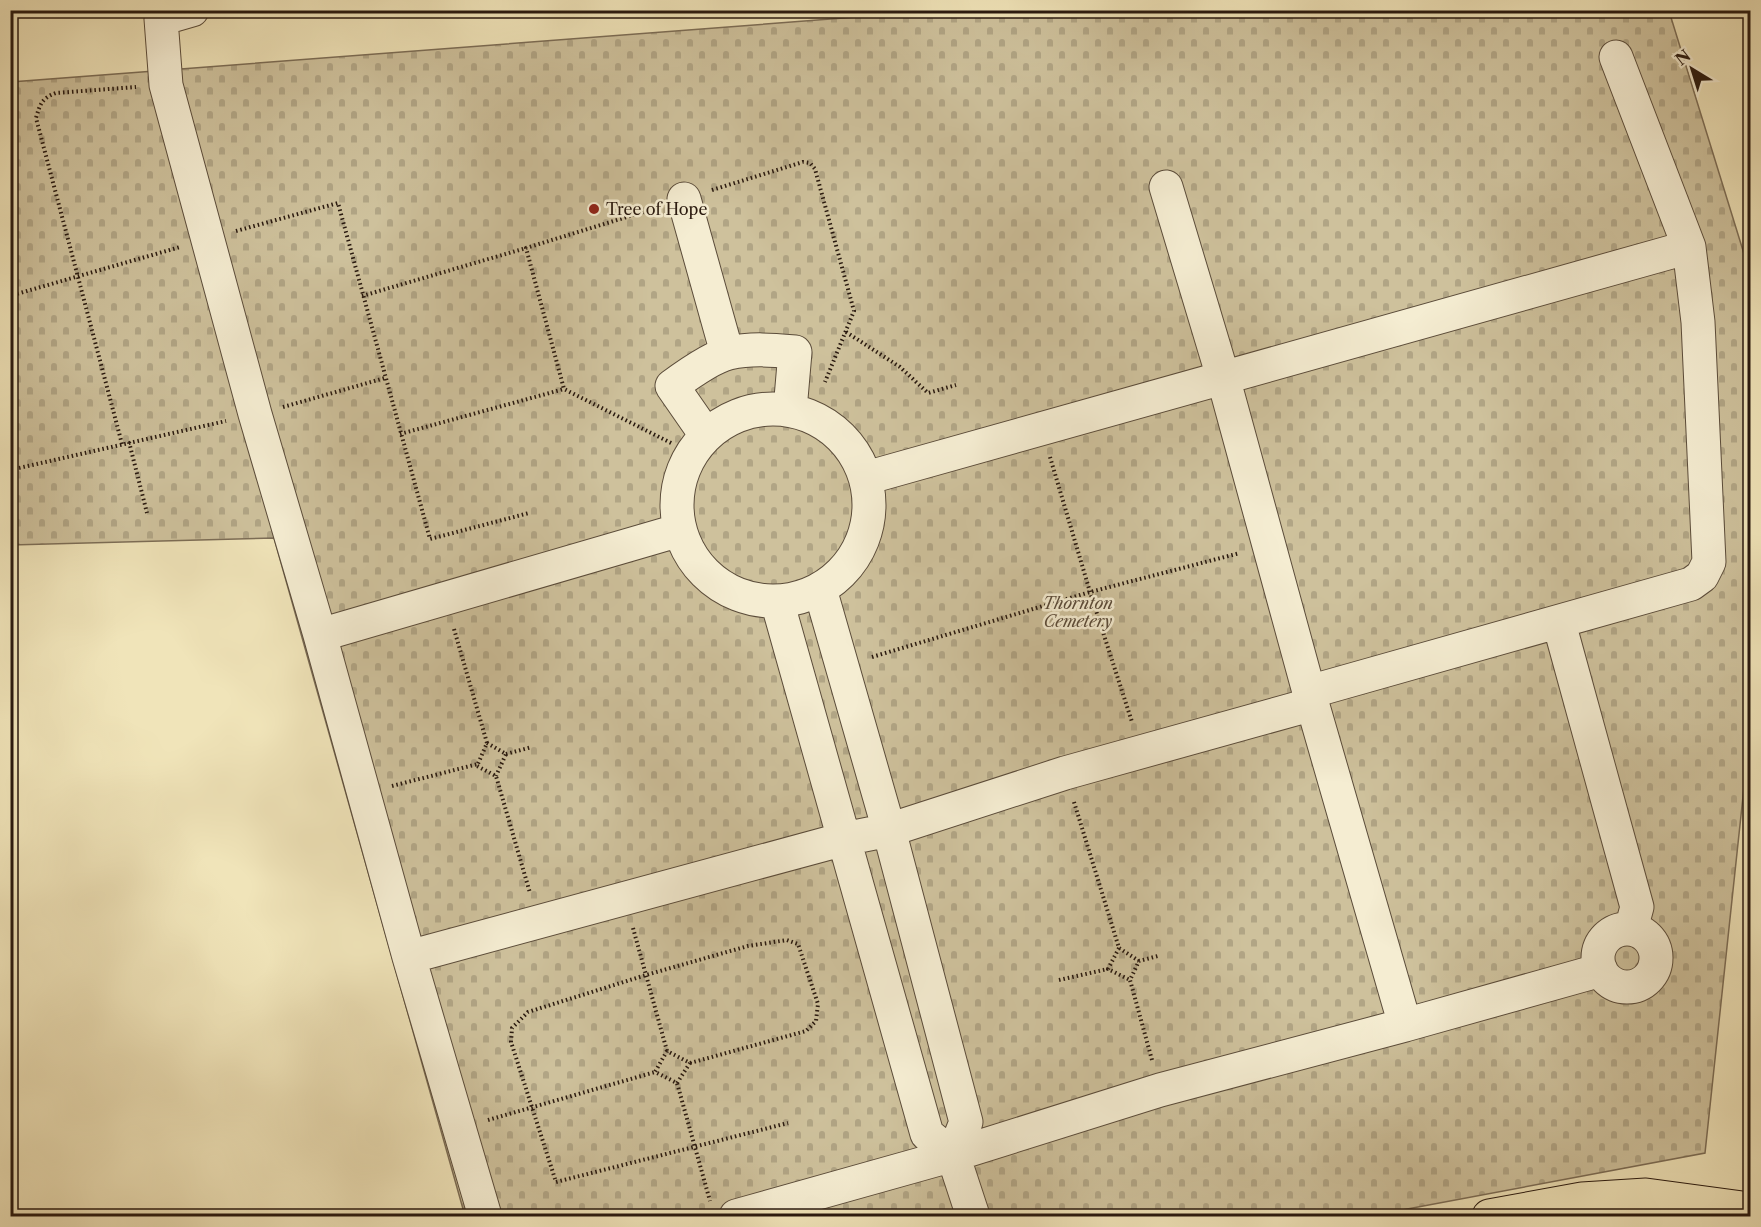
<svg xmlns="http://www.w3.org/2000/svg" width="1761" height="1227" font-family="'Libre Caslon Text',serif">
<style>
.cemetery{fill:url(#cemetery-stones);stroke:#7c6d56;stroke-width:1.5}
.lines{fill:none;stroke-linecap:round;stroke-linejoin:round}
.minor-casing{stroke:#5b4c3a;stroke-width:35}
.major-casing{stroke:#29190f;stroke-width:35}
.path{stroke:#29190f;stroke-width:4;stroke-dasharray:1.5 3;stroke-linecap:butt}
.minor{stroke:#f5edd2;stroke-width:33}
.major{stroke:#f0e4b9;stroke-width:33}
.poi-dot{fill:#8f2418;stroke:#f5edd2;stroke-width:2}
.labels{text-anchor:middle;stroke-width:5;stroke-linejoin:round;paint-order:stroke}
.poi-label{font-size:16px;fill:#29190f;stroke:#f5edd2;text-anchor:start}
.park-label{font-size:16px;font-style:italic;fill:#5b4b39;stroke:#f5edd2}
</style>
<defs>
<pattern id="cemetery-stones" width="16" height="16" patternUnits="userSpaceOnUse" patternTransform="scale(1.5)"><rect width="16" height="16" fill="#cec19c"/><path d="M2 7V4a2 2 0 0 1 4 0v3zM10 15v-3a2 2 0 0 1 4 0v3z" fill="#b1a585"/></pattern>
</defs>
<rect width="100%" height="100%" fill="#f0e4b9"/>
<filter id="stains"><feTurbulence type="fractalNoise" baseFrequency=".00333" numOctaves="4"/><feColorMatrix values="0 0 0 0 .2 0 0 0 0 .09 0 0 0 0 .02 0 0 0 .5 -.17"/></filter>
<radialGradient id="worn" r=".72"><stop offset=".6" stop-color="#630" stop-opacity="0"/><stop offset="1" stop-color="#630" stop-opacity=".3"/></radialGradient>
<path class="cemetery" d="M935,11H1669L1745,257L1750,581V731L1705,1153L1370,1216H465L274,538L11,545V82Z"/>
<g class="lines">
<g class="minor-casing">
<path id="minor" d="M192,10L161,19L166,85L255,414L320,635
M1166,187L1223,377L1309,692L1405,1025L1601,970
M684,199L727,353
M677 505a96 96 0 1 1 192 0a96 96 0 1 1-192 0Z
M706,435L672,386C687,375 712,357 729,353C751,348 773,350 795,352L790,410
M866,478L1689,247
M820,589L889,830L966,1122L953,1155
M777,601L927,1134L953,1155L973,1216
M1559,623L1637,907L1631,929
M1309,692L1691,584L1702,576L1709,562L1698,322L1689,247L1616,57
M1598 958a29 29 0 1 1 58 0a29 29 0 1 1-58 0Z
M409,957L844,839L889,830L1065,773L1313,704
M485,1216L409,957L320,635L680,530
M736,1216L953,1155L1160,1090L1405,1025"/>
</g>
<g class="major-casing">
<path id="major" d="M1489,1216L1582,1199L1646,1195L1750,1209"/>
</g>
<path class="path" d="M712,190L803,162L810,163L815,169L854,311L825,382
M656,208L526,248L564,389L673,444
M236,231L338,203L430,539L529,513
M13,295L180,247
M362,296L526,248
M846,332L900,367L928,393L956,385
M283,407L385,378
M400,434L564,389
M129,442L147,513
M122,444L36,118C40,104 42,98 56,93L136,87
M1050,457L1090,592L1132,722
M19,468L226,421
M454,629L487,743L477,766L496,776L530,893
M872,657L1090,592L1240,553
M487,743L506,754L496,776
M506,754L532,747
M392,786L478,764
M1074,802L1119,948L1139,961
M633,928L667,1051
M1119,948L1108,969L1130,980
M1059,980L1108,969
M1152,1060L1130,980L1139,961L1158,956
M690,1063L806,1031L816,1021L818,1004L798,944L787,940L748,946L646,975L528,1012L512,1028L511,1042L556,1182L788,1123
M677,1083L690,1063L667,1051L655,1072L677,1083L710,1201
M488,1120L655,1072"/>
<use href="#minor" class="minor"/>
<use href="#major" class="major"/>
</g>
<circle class="poi-dot" cx="594" cy="209" r="6"/>
<g class="labels">
<g class="poi-label">
<text x="606" y="215">Tree of Hope</text>
</g>
<g class="park-label">
<text x="1078" y="609">Thornton<tspan x="1078" dy="18">Cemetery</tspan></text>
</g>
</g>
<rect width="1761" height="1227" fill="none" stroke="#f0e4b9" stroke-width="36"/>
<rect x="12" y="12" width="1737" height="1203" fill="none" stroke="#29190f" stroke-width="3"/>
<rect x="18" y="18" width="1725" height="1191" fill="none" stroke="#29190f" stroke-width="1.5"/>
<g transform="translate(1692 69) rotate(322)" stroke="#f5edd2" stroke-width="4.5" paint-order="stroke">
<path d="M0-4.5L10 22L0 15L-10 22Z" fill="#29190f"/>
<text y="-9" font-size="16" font-weight="bold" text-anchor="middle" fill="#29190f">N</text>
</g>
<rect width="100%" height="100%" filter="url(#stains)"/>
<rect width="100%" height="100%" fill="url(#worn)"/>
</svg>
